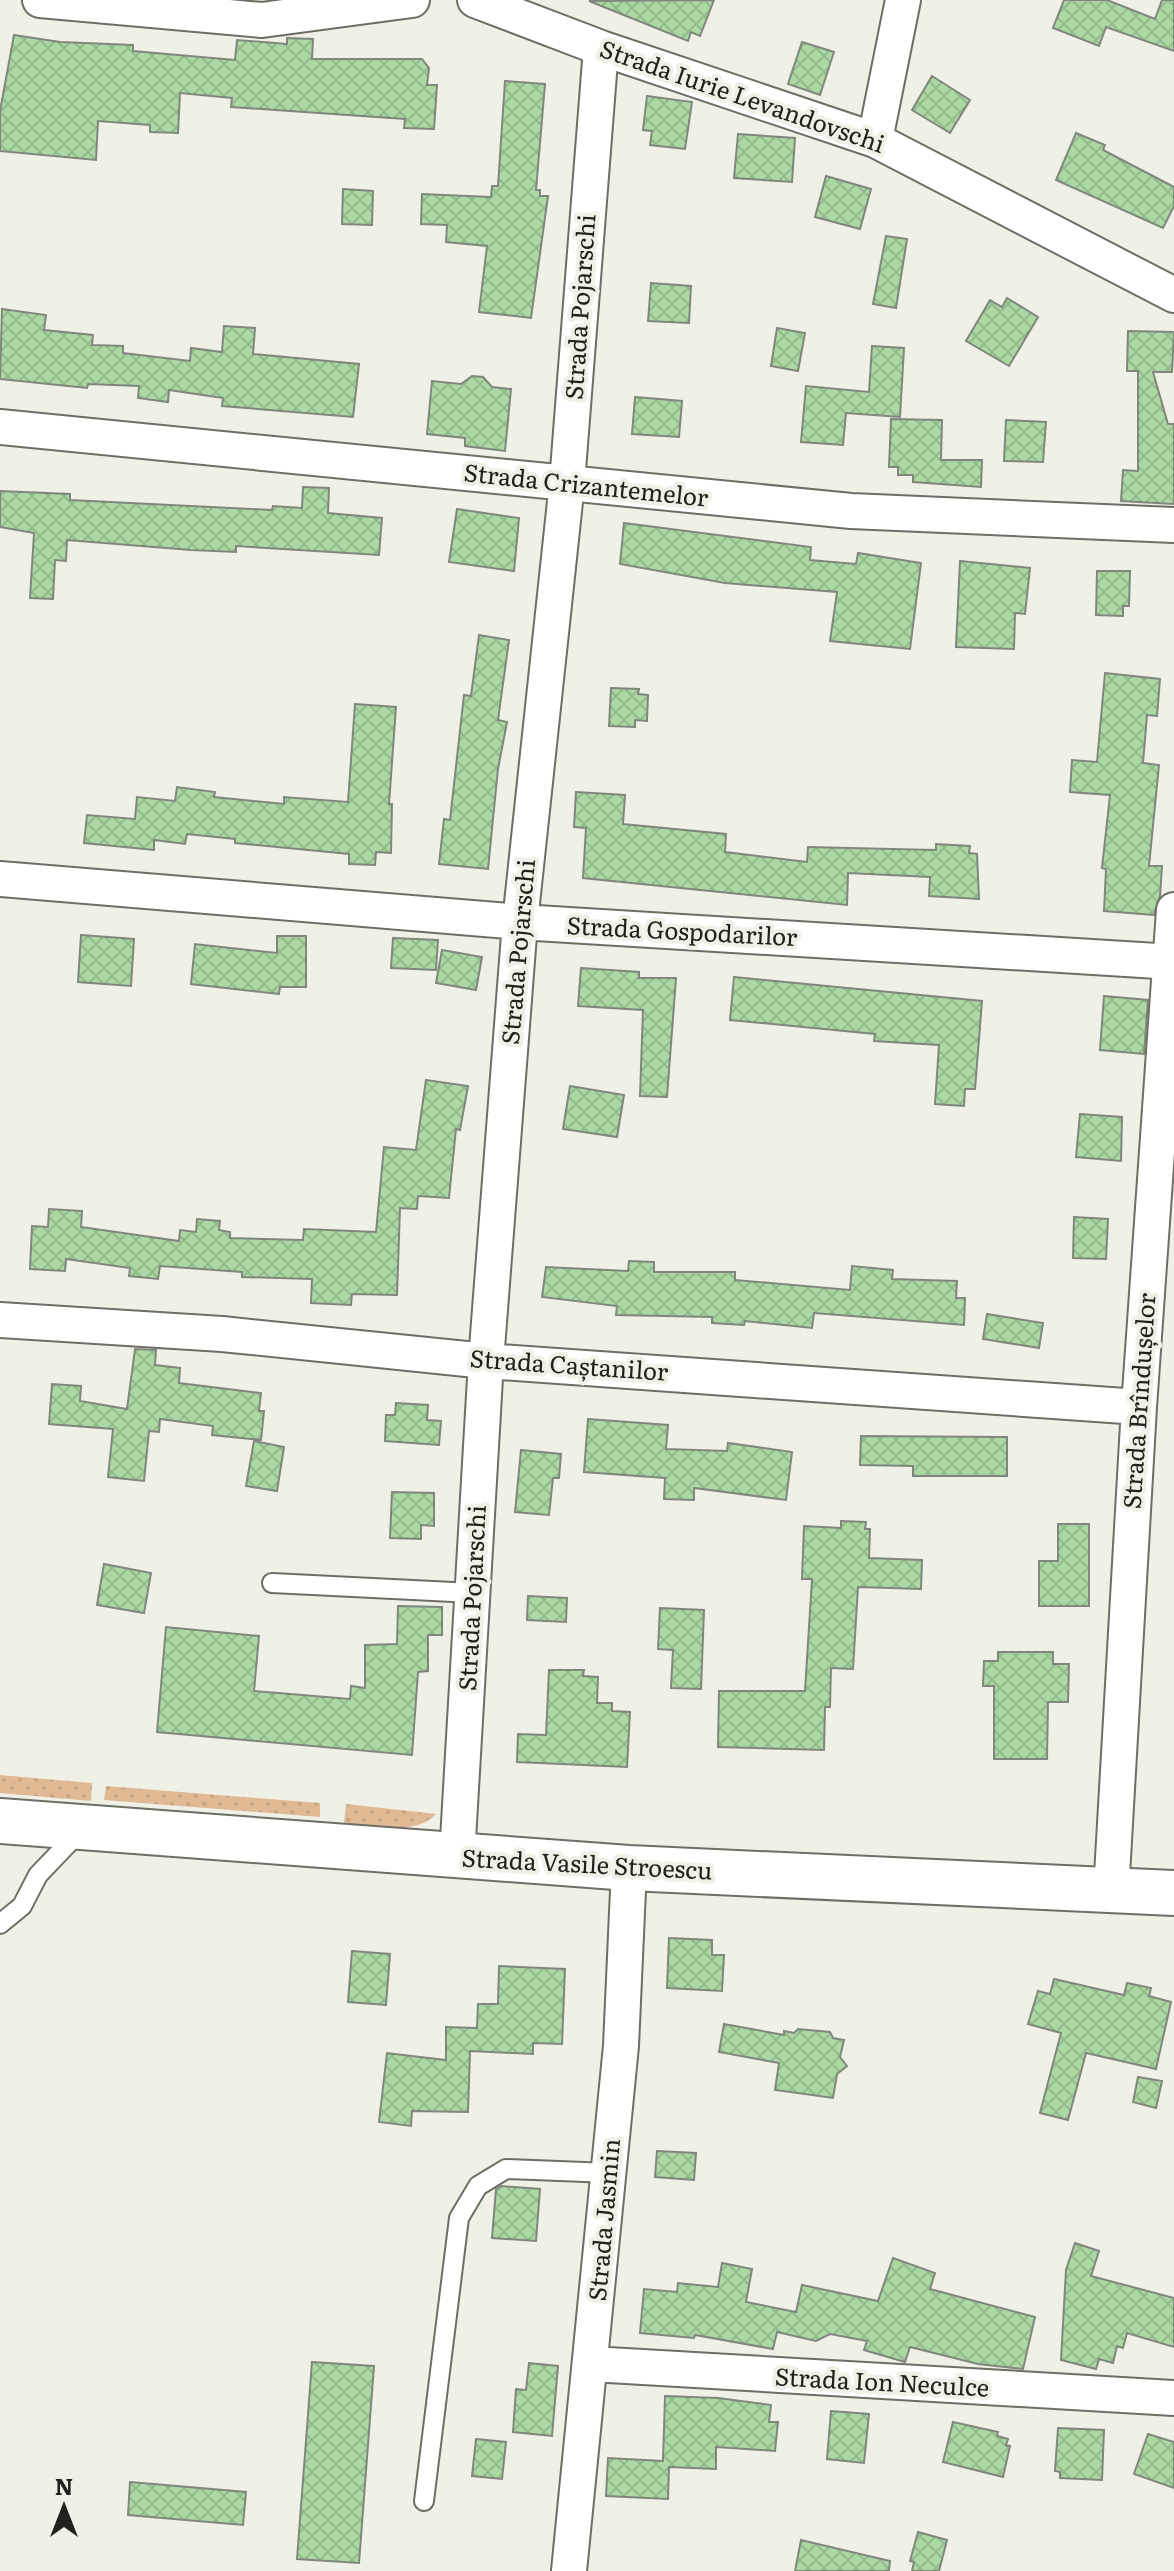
<svg xmlns="http://www.w3.org/2000/svg" width="1174" height="2571" font-family="Literata,serif">
<style>
.grass{fill:url(#grass-dots)}
.building{fill:url(#building-cross-hatch);stroke:#80877e;stroke-width:2}
.lines{fill:none;stroke-linecap:round;stroke-linejoin:round}
.lane-casing{stroke:#6d6f65;stroke-width:22}
.street-casing{stroke:#6d6f65;stroke-width:38}
.secondary-casing{stroke:#6d6f65;stroke-width:48}
.lane{stroke:#fff;stroke-width:18}
.street{stroke:#fff;stroke-width:34}
.secondary{stroke:#fff;stroke-width:44}
.labels{text-anchor:middle;stroke-width:8;stroke-linejoin:round;paint-order:stroke}
.street-label{font-size:24px;fill:#21211d;stroke:#f0f1e6}
</style>
<defs>
<pattern id="grass-dots" width="8" height="8" patternUnits="userSpaceOnUse" patternTransform="scale(2)"><rect width="8" height="8" fill="#e2b995"/><path d="M2 2h.1M6 6h.1" fill="none" stroke="#c29f80" stroke-width="1.8" stroke-linecap="round"/></pattern>
<pattern id="building-cross-hatch" width="8" height="8" patternUnits="userSpaceOnUse" patternTransform="scale(2)"><rect width="8" height="8" fill="#acd9a3"/><path d="M0 0l8 8M0 8l8-8" fill="none" stroke="#94ba8c"/></pattern>
</defs>
<rect width="100%" height="100%" fill="#f0f1e6"/>
<path class="grass" d="M0,1775L92,1783L91,1801L0,1793Z
M106,1786L320,1803V1817L104,1800Z
M346,1804L436,1814C414,1837 373,1825 344,1823Z"/>
<path class="building" d="M714,0L700,36L691,32L688,41L589,1Z
M1064,0H1107L1155,19L1162,0H1174V51L1106,27L1099,46L1053,28Z
M14,35L60,42L133,45V51L235,60L237,40L287,44V38L313,39L312,59H422L429,68L427,85H437L434,129L404,128L405,119L231,107L232,98L180,93L178,133L150,132V125L98,121L96,160L0,151V111Z
M802,42L834,52L820,95L788,84Z
M932,76L970,100L950,133L912,110Z
M505,81L545,84L536,190H540V196H548L531,318L479,312L487,246L446,242L447,225L421,224L422,194L491,197L492,186H498Z
M647,96L692,102L685,149L650,145L652,131L643,130Z
M1076,133L1105,145L1103,150L1174,187V206L1163,228L1056,180Z
M738,134L795,138L792,182L734,178Z
M826,176L871,189L860,229L815,217Z
M343,189L373,191L372,225L342,224Z
M886,236L907,239L896,308L873,304Z
M651,283L691,286L689,323L648,321Z
M1007,298L1038,317L1009,366L966,341L990,300L1002,307Z
M2,309L46,315L44,330L93,335L92,345L123,346V353L190,361L191,348L222,352L224,326L255,328L253,354L359,364L353,417L222,406L223,398L169,390L168,402L138,398L139,386L88,384L87,388L0,379Z
M777,328L805,333L798,371L771,366Z
M1128,331L1174,332L1172,372H1153L1168,424H1174V504L1121,501L1123,470L1138,471V371H1127Z
M872,346L904,348L900,417L846,413L843,445L801,442L806,386L869,392Z
M472,376L483,377L492,387L511,389L505,451L465,446V438L427,434L432,381L461,384Z
M635,397L682,401L679,437L632,434Z
M891,419L942,420L941,460H982L981,487L913,482V475H898V467H889Z
M1006,420L1046,422L1043,462L1004,461Z
M303,487L329,488L328,513L382,518L379,555L236,546V552L191,550L67,540L66,561L55,560L53,599L30,598L34,533L0,527V491L70,494V500L272,510L273,506L302,508Z
M457,509L519,518L514,571L449,562Z
M624,523L811,547L810,560L856,564L858,553L921,563L910,649L830,641L837,592L725,583L620,564Z
M960,561L1030,568L1025,614L1015,613L1014,649L956,647Z
M1097,571H1130L1129,606H1123V616L1096,615Z
M479,635L509,640L498,720L507,722L498,769L488,869L439,864L444,819L450,820L464,695L471,696Z
M1105,673L1160,679L1157,716L1147,715L1143,763L1159,765L1149,866H1162L1160,896L1154,915L1104,911L1106,869L1102,868L1110,795L1070,792L1072,760L1097,762Z
M611,688L639,689L638,694L648,695L647,721L635,720V727L609,726Z
M355,704L396,707L389,804H392L391,853L376,852L375,865L349,864V854L235,843V839L187,834L185,844L154,840V850L84,843L87,815L135,819L137,797L175,801L177,787L215,792L214,797L284,804V797L348,802Z
M576,792L625,795L623,824L726,834L725,852L807,862L808,847L936,850V844L970,846L969,853L977,854L979,899L929,896L930,877L848,873L847,905L583,878L586,828L574,827Z
M81,935L134,939L131,986L78,982Z
M277,936H306V987H280L279,994L191,984L195,944L277,953Z
M393,938L438,940L436,970L391,968Z
M442,950L482,957L476,990L436,983Z
M581,968L639,972V978H676L667,1097L640,1096L643,1010L578,1006Z
M734,977L982,1001L975,1089H965L964,1106L935,1104L939,1045L874,1041L875,1034L730,1020Z
M1104,996L1148,1000L1144,1054L1100,1050Z
M426,1080L468,1086L460,1130L456,1129L449,1198L418,1196L417,1209L400,1208L397,1295L352,1294L351,1305L311,1303L312,1279L242,1277V1272L160,1266L158,1279L129,1276L130,1268L66,1259L65,1271L30,1269L32,1226L48,1227L49,1209L82,1211L81,1227L179,1241L180,1230L196,1232L197,1219L220,1221L219,1230L230,1232V1238L303,1240L304,1229L376,1232L384,1147L416,1150Z
M570,1086L624,1095L617,1137L563,1129Z
M1080,1114L1122,1117L1121,1161L1076,1157Z
M1074,1217L1108,1219L1106,1259L1073,1258Z
M629,1261L654,1262V1272H735V1280L850,1290L852,1266L893,1270L892,1279L957,1281L956,1298H965L964,1325L814,1313L812,1328L745,1321L744,1325L712,1323V1317L616,1315L617,1306L542,1297L546,1267L628,1271Z
M987,1314L1043,1323L1039,1348L983,1339Z
M135,1349L156,1350L155,1365L180,1368L179,1383L261,1393L259,1411H264L261,1440L212,1435L213,1426L160,1419L159,1432L149,1431L144,1481L108,1477L113,1429L49,1424L52,1384L81,1386L80,1401L127,1409Z
M396,1403L428,1405L427,1420L441,1421L439,1445L385,1441L386,1415H395Z
M588,1419L668,1425L666,1449L727,1451L728,1443L792,1452L786,1500L694,1488V1500L664,1499L665,1478L584,1472Z
M861,1436L1007,1437V1476H913V1466L860,1465Z
M254,1441L284,1447L277,1491L246,1486Z
M521,1450L561,1454L559,1478H553L549,1515L515,1512Z
M392,1492L434,1493V1526L421,1525V1539L390,1538Z
M841,1521L866,1522L865,1529H870L869,1558L922,1560L921,1589L858,1587L853,1669L831,1668L830,1707H825L824,1750L718,1747L719,1691H805L812,1579H802L804,1526L841,1528Z
M1058,1524H1089V1606H1039V1561H1058Z
M104,1564L151,1573L144,1613L97,1605Z
M528,1596L567,1598L566,1622L527,1620Z
M398,1606L442,1607V1635H428V1671L418,1672L412,1755L157,1732L166,1627L259,1636L254,1691L350,1699L351,1686L365,1688V1645L397,1644Z
M660,1608L704,1610L701,1689L671,1688L673,1650L658,1649Z
M998,1652H1053V1664H1069L1068,1702H1048L1047,1759H994V1686H983L984,1661H998Z
M549,1670H584L583,1676L598,1677L597,1703H612V1711L630,1712L627,1767L517,1762L518,1734L546,1735Z
M669,1938L712,1940V1955H724L722,1991L667,1988Z
M352,1951L390,1954L386,2005L348,2002Z
M499,1966L565,1969L562,2044L533,2043V2054L470,2051L468,2112L412,2111L411,2126L379,2122L387,2053L446,2060V2027L477,2028L478,2004H498Z
M1054,1979L1124,1995L1127,1983L1151,1988L1149,1996L1171,2002L1156,2069L1086,2053L1068,2120L1040,2113L1061,2033L1028,2024L1038,1991L1050,1994Z
M724,2024L784,2035V2031L794,2033L798,2029L830,2032L833,2038L844,2040L840,2057L847,2066L837,2074L833,2098L775,2090L779,2063L719,2052Z
M1138,2077L1162,2081L1156,2108L1133,2102Z
M657,2151L696,2153L694,2180L655,2177Z
M501,2186L540,2189L536,2241L492,2238L496,2189Z
M1075,2243L1099,2251L1091,2276L1174,2298V2347L1127,2333L1123,2348L1117,2346L1113,2363L1099,2359L1096,2369L1061,2360L1066,2270Z
M893,2258L935,2273L930,2289L1035,2317L1023,2369L978,2364L910,2347L905,2362L864,2350L867,2341L830,2334L816,2341L777,2332L773,2349L695,2335L694,2338L640,2333L644,2289L677,2292L678,2283L718,2287L722,2263L752,2269L746,2302L796,2312L802,2285L878,2301Z
M312,2362L374,2366L359,2563L297,2559Z
M529,2363L558,2366L552,2436L513,2432L516,2389L526,2390Z
M665,2396L718,2398L771,2405L769,2422H778L775,2451L716,2447V2469L669,2467L668,2499L606,2496L608,2458L663,2461Z
M831,2411L869,2414L864,2463L827,2459Z
M953,2422L998,2432L997,2436L1008,2439L1006,2445L1010,2446L1003,2477L943,2462Z
M1058,2428L1104,2430L1102,2480L1060,2478V2472L1055,2471Z
M1148,2434L1174,2442V2488L1134,2474Z
M476,2439L506,2442L502,2479L472,2476Z
M130,2482L246,2492L243,2525L128,2515Z
M918,2532L947,2540L939,2571H912L914,2562L910,2561Z
M801,2540L890,2561L889,2571H795Z"/>
<g class="lines">
<g class="lane-casing">
<path id="lane" d="M272,1583L473,1593
M0,1924L22,1906L38,1875L81,1830
M424,2501L459,2218L478,2186L506,2169L610,2173"/>
</g>
<g class="street-casing">
<path id="street" d="M40,0L262,20L412,0
M475,0L601,48L875,140L1174,295
M875,140L903,0
M0,427L851,511L1174,525
M0,879L520,922L1174,962
M0,1320L222,1334L486,1361L1139,1407
M457,1857L486,1361L520,922L567,483L601,48
M1111,1893L1139,1407L1174,910
M591,2364L1174,2398
M569,2571L621,2046L629,1868"/>
</g>
<g class="secondary-casing">
<path id="secondary" d="M0,1821L629,1868L1174,1893"/>
</g>
<use href="#lane" class="lane"/>
<use href="#street" class="street"/>
<use href="#secondary" class="secondary"/>
</g>
<g class="labels">
<g class="street-label">
<text transform="translate(742 97) rotate(19)" y="8">Strada Iurie Levandovschi</text>
<text transform="translate(581 307) rotate(-86)" y="8">Strada Pojarschi</text>
<text transform="translate(586 486) rotate(6)" y="8">Strada Crizantemelor</text>
<text transform="translate(682 932) rotate(3)" y="8">Strada Gospodarilor</text>
<text transform="translate(519 952) rotate(-85)" y="8">Strada Pojarschi</text>
<text transform="translate(569 1366) rotate(4)" y="8">Strada Caștanilor</text>
<text transform="translate(1140 1401) rotate(-86)" y="8">Strada Brîndușelor</text>
<text transform="translate(473 1598) rotate(-87)" y="8">Strada Pojarschi</text>
<text transform="translate(587 1865) rotate(3)" y="8">Strada Vasile Stroescu</text>
<text transform="translate(605 2220) rotate(-85)" y="8">Strada Jasmin</text>
<text transform="translate(882 2383) rotate(3)" y="8">Strada Ion Neculce</text>
</g>
</g>
<g transform="translate(64 2507)" stroke="#f0f1e6" stroke-width="6" paint-order="stroke">
<path d="M0-6L14 30L0 20L-14 30Z" fill="#21211d"/>
<text y="-12" font-size="22" font-weight="bold" text-anchor="middle" fill="#21211d">N</text>
</g>
</svg>
